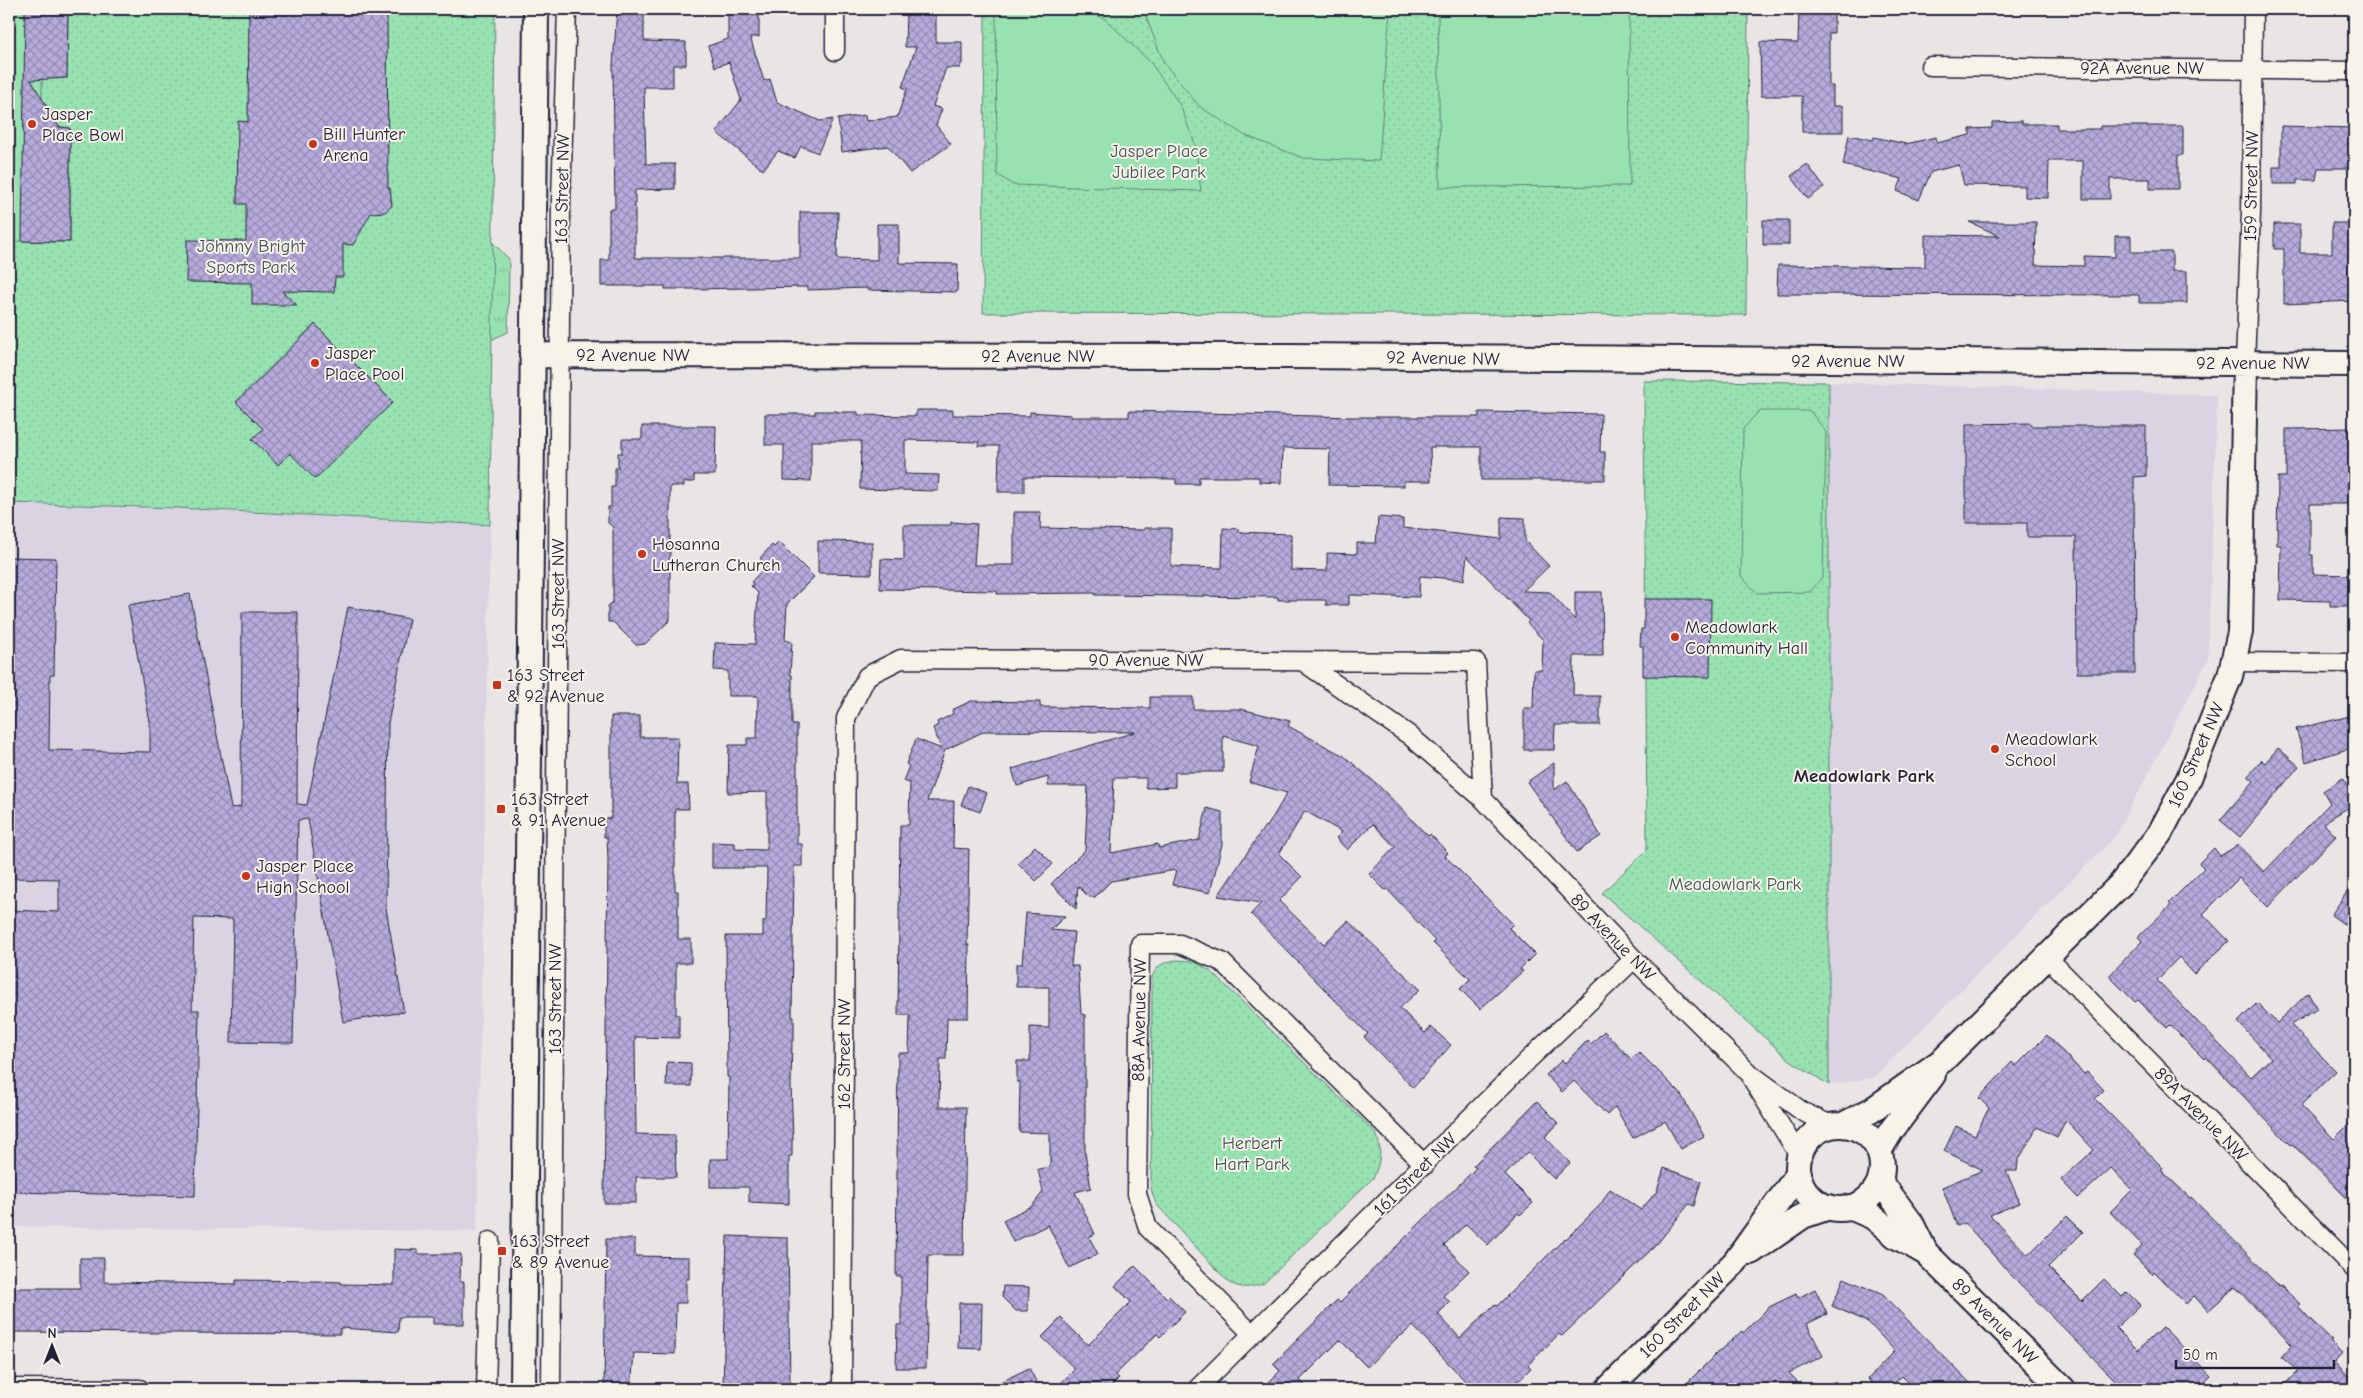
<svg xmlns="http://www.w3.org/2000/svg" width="2363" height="1398" font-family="'Comic Neue',sans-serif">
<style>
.built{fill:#dad4e2}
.grass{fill:url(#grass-tufts);stroke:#5d8276}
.park{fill:url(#park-dots);stroke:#5d8276}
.pitch{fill:#98e2b1;stroke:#5d8276}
.building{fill:url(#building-cross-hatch);stroke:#22223b}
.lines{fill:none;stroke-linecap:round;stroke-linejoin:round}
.street-casing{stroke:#22223b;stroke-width:21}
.secondary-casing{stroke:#22223b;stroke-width:28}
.street{stroke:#f7f3e8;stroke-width:18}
.secondary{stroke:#f7f3e8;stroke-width:24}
.poi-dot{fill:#c8321e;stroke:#f7f3e8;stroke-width:2}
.labels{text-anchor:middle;stroke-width:4;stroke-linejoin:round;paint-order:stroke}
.street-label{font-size:18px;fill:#22223b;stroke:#f7f3e8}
.poi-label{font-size:18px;fill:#22223b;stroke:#f7f3e8;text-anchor:start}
.park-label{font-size:18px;fill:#405258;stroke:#f7f3e8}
.neighbourhood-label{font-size:19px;font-weight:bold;fill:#22223b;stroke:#f7f3e8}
</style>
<defs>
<pattern id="grass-tufts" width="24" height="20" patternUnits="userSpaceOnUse" patternTransform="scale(1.25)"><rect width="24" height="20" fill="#98e2b1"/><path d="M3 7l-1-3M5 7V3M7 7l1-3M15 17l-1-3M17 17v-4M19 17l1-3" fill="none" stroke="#83c299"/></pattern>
<pattern id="park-dots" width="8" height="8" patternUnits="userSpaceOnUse" patternTransform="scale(1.25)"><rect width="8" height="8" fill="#98e2b1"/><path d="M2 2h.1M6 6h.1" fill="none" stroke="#83c299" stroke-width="1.8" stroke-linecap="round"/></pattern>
<pattern id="building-cross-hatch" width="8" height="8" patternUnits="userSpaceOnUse" patternTransform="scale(1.25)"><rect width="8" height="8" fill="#b6abdb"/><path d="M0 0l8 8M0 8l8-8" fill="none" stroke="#948bb3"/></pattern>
</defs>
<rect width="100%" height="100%" fill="#eae5e5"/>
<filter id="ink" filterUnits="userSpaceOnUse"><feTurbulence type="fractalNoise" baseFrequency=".02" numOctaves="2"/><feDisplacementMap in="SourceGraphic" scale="10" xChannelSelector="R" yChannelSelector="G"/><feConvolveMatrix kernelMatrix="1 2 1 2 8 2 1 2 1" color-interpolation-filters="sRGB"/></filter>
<g filter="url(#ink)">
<path class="built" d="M1829,382L2217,395L2208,660L2115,837L1873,1078L1829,1085Z
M9,503L177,508L490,525L477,1231L9,1227Z"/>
<path class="grass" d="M492,242L509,259L508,332L476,347Z"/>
<path class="park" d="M9,9H495L490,525L177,508L9,503Z
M985,9H1748L1746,315L983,313Z
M1644,381L1829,382V1085L1790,1060L1602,893L1647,850Z
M1176,960L1193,961L1212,972L1376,1133C1382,1149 1381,1162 1373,1178L1263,1284C1248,1288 1243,1289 1229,1283L1156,1204L1151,1189L1152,978C1156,965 1164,962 1176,960Z"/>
<path class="pitch" d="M9,9H68L67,78L42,79V103C49,107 56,118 56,126L70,128V242L9,241Z
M996,9H1082L1105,19L1151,63L1180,105L1195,144L1201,191L1013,185L997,174Z
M1143,9H1390L1379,161L1303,158L1244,135L1200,107L1164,63Z
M1438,9H1629L1630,186L1440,187Z
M1759,411H1810L1826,432L1823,576L1810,592L1757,593L1741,576L1743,429Z"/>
<path class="building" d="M25,9H68L67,78L31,80L59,127L70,128V242L22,241Z
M249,9H387L388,188H390L392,206L385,212L371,213L353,245L343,244V277H335L334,292L282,291L297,305H252V283L186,282L187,240L246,241V204H237L238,121L248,122Z
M728,9H759V37H750L764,81L770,79L777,102L820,121L833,119L818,153L801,146L795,158L778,151L763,170L716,132L741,100L729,62L715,67L708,46L728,39Z
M906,9H936V42H962V64H960V68H946L933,106L942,109L936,125L951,144L910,173L888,146L842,152L838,119L865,115L866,121L897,117L907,89L902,87L916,47H905Z
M1799,9H1834V33H1829V86H1833V106H1843V132H1802V96H1761L1760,42L1798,43Z
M617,10H644V41L686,42V65H673V87H644L646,164H675V189L635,190V258H800V212H838L837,259L877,260V224H899V263L958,264L957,292L867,290V288L807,290V287L691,289H665V286H601V260H609V209H615L613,65Z
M2022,121V124H2057V129H2100V126H2183V155H2178V189H2150V179H2110V199H2083V161H2049L2048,198L2025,197V186L1964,185L1959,165L1931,172L1919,200L1897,191L1902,179L1843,165L1849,135L1873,140L1874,137L1906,144L1936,137L1937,143L1970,135V129L1992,128V122Z
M2281,126L2354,128V168H2318L2316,180H2297V184H2273V167H2281Z
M1807,164L1824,187L1808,199L1791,176Z
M1763,220H1789V245H1763Z
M1969,222H2036L2035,265L2084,266V256L2115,257V236H2131V252H2172V271H2187V303H2139V295L1777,294L1778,265L1925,267V235L2000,236Z
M2332,223H2354V301L2284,304V249H2274V224H2300V253H2332Z
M315,324L393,402L315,479L290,453L278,465L252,439L263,429L236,402Z
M916,410H953V415L1030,416V412L1071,415V417H1129V411L1353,417H1479V412L1601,414L1600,452H1605V480H1481V447H1430L1431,481H1404V486L1329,485L1330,449L1283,448L1282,483L1259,482V477H1199V484H1176V479L1024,477V492H998L999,446H978L979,442L905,440V474L939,475L938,491L860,489L861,441H811V481L784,480V445H765V414H815V411H837V412H858V415L916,416Z
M2031,423V426H2146V476L2134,477L2135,673H2077L2076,537H2027V523H1966V424Z
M642,426H716L715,475H694V482H684V486H670V620L645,644L636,645L613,622H608V606L613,602V527L608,523V507H611V487H615V468H618V453H622V439H642Z
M2354,428V461H2349L2348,504H2310V555H2313V574L2354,575V606H2330V601L2280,600L2281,545H2277L2278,477H2286V429Z
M1014,512H1041L1040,528L1144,530V528H1171V566L1187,567L1222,568L1223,528L1239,529V532L1291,534V570L1327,571V553L1354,554L1357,553V543H1376L1378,517L1403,519V528L1501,539V517L1525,518V541L1549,566L1523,591L1550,592L1575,620V592H1602L1603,656H1574L1573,696H1600V725H1555L1554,750H1524V708H1533L1534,670H1542L1543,640L1527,623L1529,621L1467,556L1464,580L1420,576L1419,597L1349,595V605H1326V600H1278V597L1095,595V593L997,594V591L880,589L881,559L904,560V525H951V522L977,524L974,565H1014Z
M818,541L872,542V574L818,573Z
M779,542L814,577L787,604L785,640L792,642L790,675H792V725H797V844H802V866H794L792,1017H794V1040H792L791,1085L793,1140H792V1156H789V1204L749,1202V1187H710V1159H728L729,1077H727L726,936H763V921H766L767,868H712V842L735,843V849L767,850V792L728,793L729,745H747V738H757L758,696H728V671L714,670L715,643L755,644L758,593L751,586L753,584L751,582L767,565L760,558L772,545L774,547Z
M9,557L56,558L54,675H50L49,750L150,752V722L128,605L190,594L231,808L241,807L242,612H298L297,804L307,805L348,607L409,619L388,723L386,908L404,1012L343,1022L308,819L298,820L293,1043L231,1042L233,919L194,918L192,1010H199L195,1196L9,1192V910L59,912V879L9,878Z
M1644,599H1711L1710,677L1643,676V646H1640L1641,629H1644Z
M1150,697H1193V709H1241L1290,721L1288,726L1344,756L1377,784L1428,836L1430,834L1448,853L1445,856L1513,924L1509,928L1535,954L1520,969L1523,971L1480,1009L1460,989L1470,979L1433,943L1435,941L1387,889L1385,890L1369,874L1395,847L1373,824L1347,850L1336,838L1342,832L1305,811L1279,854L1302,877L1279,901L1324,944L1348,921L1420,989L1400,1008L1425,1033L1431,1027L1451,1045L1413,1088L1364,1037L1368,1034L1251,914L1261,903L1218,896L1265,826L1267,827L1287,793L1249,782L1259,746L1223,736V772H1175V787L1146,788V778H1114L1111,853L1158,844L1159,848L1199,840L1207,808L1222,812V844L1210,893L1172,885L1176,870L1111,881L1095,897H1089L1078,886L1076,909L1051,884L1085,850L1088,786H1048V777L1017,786L1012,769L1135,732L985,731L945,750L927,801H954L953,848L969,849L967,945H969L968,1018H947L946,1059H940L939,1107H966L964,1255H928L926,1368H896L897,1325H901V1276H896L898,1053H909L910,1015H898L900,825H909L910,783L903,781L909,766L906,764L916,739L942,749L933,728L938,725L937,722L953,714L952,710L971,701L1040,702V707L1150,708Z
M2354,715V747L2306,762L2296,729Z
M611,716H640V737H678L677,784H688L689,809H675V891H678V939H691V963H676V1014L679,1015V1038L635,1037L636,1134L675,1135L676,1177H636V1203H604L608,859L607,837H604V819L611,818Z
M2278,748L2299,766L2240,837L2220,820L2254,781L2248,776L2262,760L2265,763Z
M1554,763V790L1567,781L1601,836L1577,852L1527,782Z
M2343,778L2354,796V804L2323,823L2336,836L2268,907L2239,878L2203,914L2229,941L2194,974L2179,957L2157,980L2251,1077L2271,1058L2238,1022L2257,1003L2277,1023L2308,993L2317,1009L2291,1025L2336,1071L2301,1105L2334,1139L2354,1119V1205L2292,1144L2290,1145L2206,1057L2204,1059L2170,1025L2167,1028L2138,1000L2135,1002L2109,976L2142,941L2138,937L2171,905L2169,903L2204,868L2199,863L2214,848L2220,856L2238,845L2264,872L2330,803L2323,791Z
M968,786L987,793L980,812L961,805Z
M1035,846L1053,864L1036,881L1018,863Z
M2354,882V931L2331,915Z
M1026,913L1065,916L1051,930L1074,932L1071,966H1078L1081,1014L1085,1015V1153L1091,1188L1075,1192L1095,1234L1089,1237L1098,1254L1069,1268L1048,1225L1013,1242L1003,1220L1032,1206L1043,1192L1038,1169L1050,1167V1133L1019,1132L1020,1082H1017V1061H1030V1027L1049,1028V987H1016V964H1022Z
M1604,1031L1631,1059L1639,1052L1680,1093L1704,1136L1681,1149L1665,1121L1633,1138L1615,1107L1607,1115L1574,1081L1562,1092L1546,1075L1562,1060L1565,1063L1588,1040L1591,1044Z
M2047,1035L2084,1074L2087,1072L2104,1090L2095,1099L2163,1168L2161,1170L2190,1198L2191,1197L2280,1287L2281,1286L2300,1304L2298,1306L2310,1319L2332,1340L2330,1342L2342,1354L2335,1362L2354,1382V1389H2280L2298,1371L2281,1357L2292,1345L2235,1287L2208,1311L2194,1296L2186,1304L2154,1271L2152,1274L2133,1255L2142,1245L2110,1212L2132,1190L2111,1168L2078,1198L2061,1180L2094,1150L2066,1120L2057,1137L2037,1127L2018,1161L2017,1171H2006L2020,1203L1990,1215L2028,1255L2067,1216L2083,1232L2048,1267L2082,1301L2104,1279L2122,1297L2127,1292L2140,1305L2116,1328L2138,1350L2163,1327L2211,1376L2198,1389H2124L2011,1275L1965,1223L1957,1226L1942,1187L1983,1170L1944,1151L1956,1126L1975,1135L1989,1108L1979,1098L2012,1062L2016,1066Z
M667,1062L691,1063V1086H666Z
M1537,1101L1559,1123L1545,1137L1570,1163L1554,1179L1527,1152L1505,1175L1533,1203L1520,1215L1518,1213L1488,1245L1466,1224L1444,1245L1469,1271L1443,1296L1450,1302L1438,1314L1460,1338L1495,1304L1497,1306L1565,1238L1566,1239L1601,1204L1610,1189L1641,1210L1657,1191L1664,1168L1701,1181L1694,1206L1689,1204L1657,1244L1562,1336L1559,1334L1528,1365L1531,1368L1509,1389H1473L1413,1326L1401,1336L1400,1335L1367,1367L1340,1340L1300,1380L1308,1389H1262L1280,1371L1273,1364L1337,1300L1340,1302L1476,1168L1473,1166Z
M727,1236L788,1238L790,1389H723Z
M606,1239H635V1256L689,1257V1279H686V1303H676L675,1354L634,1353L631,1389H604Z
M394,1249L418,1250V1254H461L460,1282H464V1324H433V1317H399L398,1332L340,1328V1334L9,1332V1288H80V1258H104V1282L236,1284V1280L317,1281L341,1282V1284L394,1285Z
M1135,1266L1167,1298L1169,1296L1185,1312L1160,1337L1157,1334L1115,1375L1119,1378L1108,1389H1055L1075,1369L1042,1337L1061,1318L1088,1345L1131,1302L1115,1286Z
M1844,1278L1883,1295L1976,1389H1929L1922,1382L1915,1389L1902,1376L1888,1389H1878L1868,1379L1895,1351L1868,1322L1832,1306Z
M1003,1286L1029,1287L1028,1311H1016L1002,1297Z
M1815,1289L1827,1314L1807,1324L1823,1356L1789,1373L1797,1381L1789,1389H1681L1716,1354L1742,1331L1743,1333L1769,1307L1796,1294L1798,1298Z
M959,1303H982L981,1349L958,1348Z
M1029,1368L1040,1389H986Z"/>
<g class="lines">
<g class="street-casing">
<path id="street" d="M835,51V9
M1930,66L2354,71
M2245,363L2251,212L2253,9
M2235,662L2354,663
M1305,663L1409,735L1483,799L1634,959L1748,1072L1803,1112L1833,1126
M2048,958L2354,1269
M1752,1079L1800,1157
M1252,1334L1148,1228L1137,1194L1140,944H1180L1222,962L1425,1165
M9,1388L140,1389
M486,1389L490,1241
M551,1389L561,200L567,9
M842,1389L846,718L867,676L901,659L1476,662L1483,799
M1197,1389L1526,1062L1634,959"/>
</g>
<g class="secondary-casing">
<path id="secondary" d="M532,355L1291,356L2354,364
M1843,1125L1872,1110L1943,1060L2121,884L2160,833L2189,778L2230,676L2240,632L2245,363
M1798 1167a42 42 0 1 1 84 0a42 42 0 1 1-84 0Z
M1879,1151L1891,1131L1933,1075
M1880,1181L1911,1223L1926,1253
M1850,1207L1873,1217L1896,1236L1926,1253L2063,1389
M1751,1252L1803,1216L1829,1207
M523,1389L536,9
M1608,1389L1735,1262L1799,1173"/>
</g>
<use href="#street" class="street"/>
<use href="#secondary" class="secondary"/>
</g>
</g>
<g class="poi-dot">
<circle cx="32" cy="124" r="5"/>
<circle cx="313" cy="144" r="5"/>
<circle cx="315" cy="363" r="5"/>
<circle cx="642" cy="554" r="5"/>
<circle cx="1675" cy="637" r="5"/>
<rect x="492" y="680" width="10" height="10" rx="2.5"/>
<circle cx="1995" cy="749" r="5"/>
<rect x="496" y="804" width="10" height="10" rx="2.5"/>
<circle cx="246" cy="876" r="5"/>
<rect x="497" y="1246" width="10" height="10" rx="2.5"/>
</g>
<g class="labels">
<g class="street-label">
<text x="2142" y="74">92A Avenue NW</text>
<text transform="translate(2251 186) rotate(-89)" y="6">159 Street NW</text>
<text transform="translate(562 189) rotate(-89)" y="6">163 Street NW</text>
<text x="633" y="361">92 Avenue NW</text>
<text x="1038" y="362">92 Avenue NW</text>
<text transform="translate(1443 358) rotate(1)" y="6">92 Avenue NW</text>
<text x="1848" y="367">92 Avenue NW</text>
<text x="2253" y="369">92 Avenue NW</text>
<text transform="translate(558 594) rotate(-90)" y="6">163 Street NW</text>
<text x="1146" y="666">90 Avenue NW</text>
<text transform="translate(2196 755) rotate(-66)" y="6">160 Street NW</text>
<text transform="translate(1613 937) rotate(46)" y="6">89 Avenue NW</text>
<text transform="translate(555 999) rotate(-90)" y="6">163 Street NW</text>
<text transform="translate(1139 1020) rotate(-89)" y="6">88A Avenue NW</text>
<text transform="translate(844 1054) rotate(-90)" y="6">162 Street NW</text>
<text transform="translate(2201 1114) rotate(45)" y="6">89A Avenue NW</text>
<text transform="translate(1415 1174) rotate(-45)" y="6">161 Street NW</text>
<text transform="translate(1682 1315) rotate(-45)" y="6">160 Street NW</text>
<text transform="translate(1995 1321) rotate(45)" y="6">89 Avenue NW</text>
</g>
<g class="poi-label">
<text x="42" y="120">Jasper<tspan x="42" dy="21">Place Bowl</tspan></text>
<text x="323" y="140">Bill Hunter<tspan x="323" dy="21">Arena</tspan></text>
<text x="325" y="359">Jasper<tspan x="325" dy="21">Place Pool</tspan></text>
<text x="652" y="550">Hosanna<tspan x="652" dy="21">Lutheran Church</tspan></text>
<text x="1685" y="633">Meadowlark<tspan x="1685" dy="21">Community Hall</tspan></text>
<text x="507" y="681">163 Street<tspan x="507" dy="21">&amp; 92 Avenue</tspan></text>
<text x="2005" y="745">Meadowlark<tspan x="2005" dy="21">School</tspan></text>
<text x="511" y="805">163 Street<tspan x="511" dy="21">&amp; 91 Avenue</tspan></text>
<text x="256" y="872">Jasper Place<tspan x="256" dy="21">High School</tspan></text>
<text x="512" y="1247">163 Street<tspan x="512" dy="21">&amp; 89 Avenue</tspan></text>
</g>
<g class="park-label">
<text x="1159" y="157">Jasper Place<tspan x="1159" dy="21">Jubilee Park</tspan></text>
<text x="251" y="252">Johnny Bright<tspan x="251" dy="21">Sports Park</tspan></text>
<text x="1735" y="890">Meadowlark Park</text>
<text x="1252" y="1149">Herbert<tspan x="1252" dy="21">Hart Park</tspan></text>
</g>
<g class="neighbourhood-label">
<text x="1864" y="782">Meadowlark Park</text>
</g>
</g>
<rect width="2363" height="1398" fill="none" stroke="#f7f3e8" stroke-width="30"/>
<rect x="15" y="15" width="2333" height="1368" fill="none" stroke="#22223b" stroke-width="2" filter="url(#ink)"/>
<g transform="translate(52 1346)" stroke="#f7f3e8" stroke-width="4" paint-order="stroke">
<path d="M0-4L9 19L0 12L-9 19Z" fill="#22223b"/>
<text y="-8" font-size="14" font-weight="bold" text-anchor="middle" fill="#22223b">N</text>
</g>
<path d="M2176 1360v8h158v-8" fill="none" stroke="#22223b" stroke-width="2.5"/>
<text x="2183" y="1360" font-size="15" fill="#22223b" stroke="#f7f3e8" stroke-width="4" paint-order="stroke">50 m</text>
</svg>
